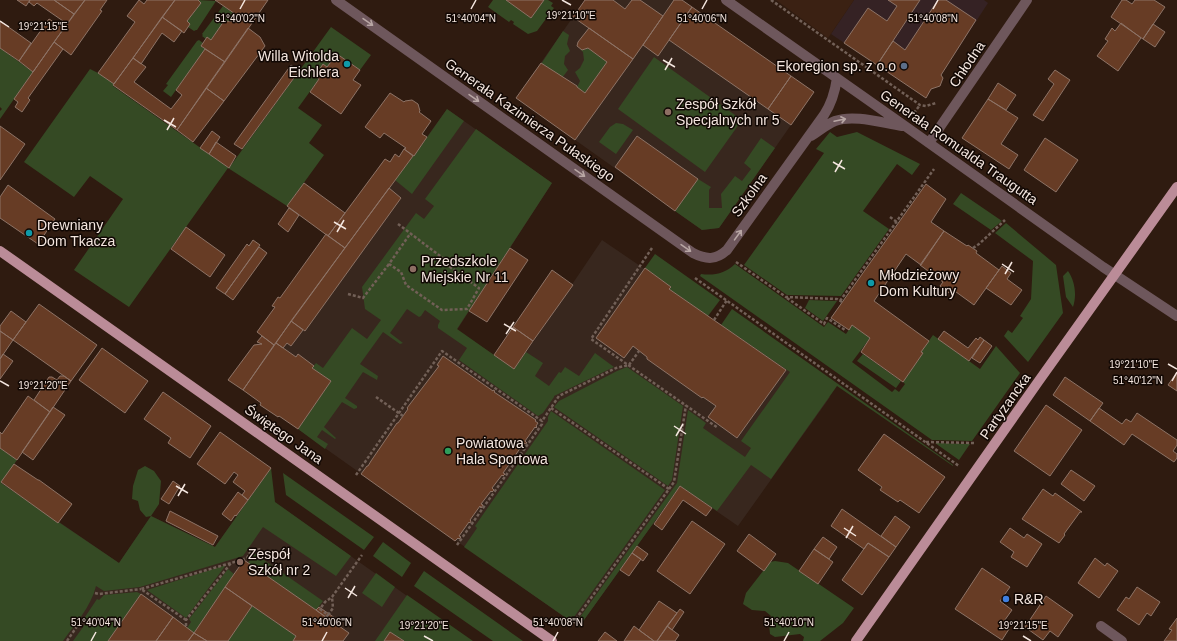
<svg xmlns="http://www.w3.org/2000/svg" width="1177" height="641" font-family="Helvetica,sans-serif">
<style>
.commercial{fill:#352224}
.built{fill:#3b2113}
.education{fill:#38271e}
.green{fill:#354a24}
.building{fill:#673c25;stroke:#8d7366}
.lines{fill:none;stroke-linecap:round;stroke-linejoin:round}
.path{stroke:#726057;stroke-width:2.5;stroke-dasharray:3 2;stroke-linecap:butt}
.minor{stroke:#6e575c;stroke-width:10}
.major{stroke:#bb8c98;stroke-width:10}
.oneway{stroke:#b8a6a4}
.ticks{fill:none;stroke:#f4e6df;stroke-width:1.5}
.culture-dot{fill:#0f9aa8;stroke:#110804;stroke-width:1.5}
.service-dot{fill:#5c6f8a;stroke:#110804;stroke-width:1.5}
.education-dot{fill:#8d6e63;stroke:#110804;stroke-width:1.5}
.leisure-dot{fill:#2e9e5b;stroke:#110804;stroke-width:1.5}
.shop-dot{fill:#3f7fe0;stroke:#110804;stroke-width:1.5}
.labels{text-anchor:middle;stroke-width:3;stroke-linejoin:round;paint-order:stroke}
.poi-label{font-size:14px;fill:#f4e6df;stroke:#110804;text-anchor:start}
.street-label{font-size:14px;fill:#f4e6df;stroke:#110804}
.ticks-label{font-size:10px;text-anchor:middle;fill:#f4e6df;stroke:#110804;stroke-width:3;stroke-linejoin:round;paint-order:stroke}
</style>
<rect width="100%" height="100%" fill="#2f1b10"/>
<path class="commercial" d="M854,0H984L988,3L926,98L831,34Z"/>
<path class="built" d="M776,0H854L828,38Z"/>
<path class="education" d="M585,0H682L814,92L719,228L702,230L516,98Z
M447,109L552,183L457,330L515,369L602,240L671,287L670,289L759,352L760,351L787,367L830,397L738,526L680,486L579,627L398,500H396L394,497L298,429L279,416L278,417L260,405L261,403L243,390Z
M1,482L119,563L151,516L215,547L256,489L410,598L380,641H0Z"/>
<path class="green" d="M198,0L216,1L197,30H196L194,31L188,27L190,24L187,21L201,3Z
M493,0H506L531,18L544,0H548L553,3L551,6L554,8L537,31L528,34L513,24L514,22L511,20L509,22L488,7Z
M223,6L241,18L238,22L224,21L211,40L207,37L206,39L202,36L203,35L202,34Z
M331,27L371,55L360,70L337,54L327,67L323,64L315,76L319,79L298,108L322,125L309,143L324,155L287,206L228,168L129,307L74,270L123,199L90,176L74,197L24,162L90,69L98,73L114,84L113,86L229,168Z
M563,31L569,35L567,44L570,51L565,56L564,64L568,70L562,78L541,64Z
M199,40L203,43L201,46L205,49L171,97L163,91L168,85L166,84L197,41Z
M0,48L33,72L0,119V111L2,109L0,107Z
M588,48L607,62L585,93L577,87L580,81L575,72L580,68L584,60L583,52L580,49L584,50Z
M654,57L742,120L705,172L618,109Z
M447,109L464,121L412,194L395,180L413,156H414Z
M616,123L623,124L633,130L616,154L599,142L610,127Z
M476,129L552,183L457,329L514,369L526,352L543,363L535,376L549,386L559,372L561,373L565,367L579,376L595,353L614,367L554,396V397L543,413L538,416L459,360L467,348L438,328V325L440,321L425,310L421,316L419,317L407,309L390,333L403,343L400,344L383,332L360,364L378,376L377,380L363,372L345,398L357,406V408L354,409L342,402L324,427L336,438L335,439L322,430L317,437L328,444L325,449L298,429L331,381L312,368L316,363L323,368L352,328L367,339L381,320L365,309L362,287L416,213L424,219L434,206L425,199Z
M830,132L837,137L857,132L920,164L912,175L897,164L863,211L889,229L841,296L787,295L744,265L824,153L816,149Z
M761,138L775,148L719,228L702,230L675,211L698,179L711,187L709,190V208H722L721,194L735,176L742,181L751,169L744,163Z
M961,193L1002,221L991,230L953,204Z
M1006,223L1056,265L1063,313L1028,362L1004,336L1008,330L1012,333L1023,318L1020,316L1031,299L1033,261L995,233Z
M655,254L720,300L708,316L669,289L671,287L645,268Z
M735,264L824,327L828,322L846,334L852,325L870,338L852,362L892,392L895,389L899,392L905,384L903,382L923,353L921,352L933,335L980,369L996,346L1020,373L972,441L932,440L700,276L701,274C714,276 726,273 735,264Z
M1068,271C1075,281 1077,295 1073,307L1066,297L1063,276Z
M809,300L837,301L823,321L805,308Z
M732,309L953,465V466L837,386L771,479L751,465L717,511L680,486L579,627L575,624L677,483L688,410L706,423L703,428L745,457L751,448L741,441L790,372L721,325Z
M863,354L901,381L896,388L857,361Z
M627,367L683,406L672,480L668,486L554,407L559,401L617,371Z
M551,411L665,490L574,617L572,616L569,620L464,547L477,528L475,526L548,421V417Z
M935,443L970,444L959,460Z
M0,448L17,460L1,483L119,563L151,516L146,517L140,510L138,501L132,499L133,486L138,470L145,466L154,471L161,481L159,504L151,516L215,547L271,468L275,502L351,556L336,576L263,527L243,556L140,587L104,591L96,586C91,607 75,624 63,641H0Z
M283,473L374,537L364,550L286,495Z
M383,542L411,563L402,577L373,556Z
M254,553L323,601L316,610L248,563Z
M775,561L788,563L854,608L843,623L820,641H803L804,637L800,634L775,637L770,634L769,625L771,616L765,611L752,610L743,604L746,593L770,562Z
M226,565L186,618L147,590Z
M228,569L234,574L194,633L187,628L191,622L189,619Z
M424,571L523,641H493L414,586Z
M376,573L395,587L382,607L362,593Z
M137,592L141,594L108,641H73L86,623L83,620L97,599L99,600L104,595Z
M407,595L473,641H404L390,632L384,641H375Z
M252,606L296,636L293,641H228Z"/>
<path class="building" d="M17,0H30L26,6Z
M30,0H54L74,14L33,72L19,61L49,19L60,26L63,21L37,3L34,6L29,2Z
M54,0H85L74,14Z
M85,0H107L100,10L102,11L71,55L54,42Z
M139,0L144,4L147,0H175L114,84L98,73L135,22L127,16Z
M175,0H198L201,3L187,21L190,24L184,33L162,17Z
M215,0H268L225,62L201,46L207,37L211,40L224,21L238,22L241,18Z
M506,0H544L531,18Z
M585,0H613L625,9L632,0H640L663,16L633,59L573,17Z
M674,0H682L692,7L658,56L643,45Z
M888,0H920L877,65L844,43L868,8L887,21L897,6Z
M938,0H946L976,20L941,75L943,78L940,86L931,89L926,98L877,65L893,41L905,50Z
M1122,0H1126L1132,4L1135,0H1154L1165,7L1143,39L1111,17Z
M692,7L791,76L768,109L669,40Z
M162,17L182,31L174,42L162,33L141,64L133,58Z
M0,21L31,43L19,61L0,48Z
M1121,23L1141,38L1118,71L1097,56L1108,41L1105,39L1112,28L1115,31Z
M1153,24L1165,32L1155,47L1143,39Z
M248,28L260,37L265,46L224,101L206,88Z
M589,28L633,59L575,140L516,98L541,63L577,86V87L585,93L607,62L588,48L582,50L577,46L578,42Z
M54,42L63,49L28,98L30,100L22,112L15,107L18,102L14,99Z
M205,49L225,62L177,130L113,85L133,58L146,67L134,82L171,109L182,95L176,90Z
M337,54L360,70L353,80L361,85L341,114L310,92L319,79L315,76L323,64L327,67Z
M291,65L299,71L242,149L234,144Z
M1055,70L1070,80L1043,121L1033,115L1054,84L1048,79Z
M791,76L814,92L791,125L768,109Z
M998,83L1016,95L1006,110L988,99Z
M206,88L224,101L193,142L177,130Z
M390,93L404,102L405,101L412,100L418,104L420,111L419,112L431,121L422,134L427,137L414,156L404,149L406,148L384,133L380,138L365,127Z
M988,99L1018,118L1001,144L1018,155L1009,169L962,138Z
M0,126L25,144L0,180Z
M212,131L220,137L209,154L200,148Z
M637,136L698,179L675,211L615,167Z
M1045,138L1078,160L1056,192L1024,170Z
M216,142L236,156L229,168L209,154Z
M404,149L413,156L345,248L328,236L385,159L390,162L395,154L399,157Z
M304,183L345,213L328,236L287,206Z
M926,184L946,199L931,222L944,231L921,265L906,254L874,301L929,341L921,352L923,353L903,382L861,352L870,338L852,325L849,330L831,318Z
M8,185L55,219L38,244L0,218V197Z
M389,188L401,198L305,331L291,321Z
M289,208L299,215L288,232L278,224Z
M186,227L225,255L210,277L171,249Z
M944,231L967,246L968,245L977,251L976,253L999,270L974,305L952,289L949,293L940,286L943,282L920,265Z
M326,234L345,248L274,345L257,332L275,307L272,306L278,297L280,298Z
M253,240L260,245L225,294L216,288L247,244L249,246Z
M259,247L267,253L233,300L225,294Z
M510,248L528,260L487,322L469,311Z
M1002,266L1011,273L1007,279L1022,290L1011,305L986,288Z
M645,268L671,287L669,289L786,370L737,438L708,417L716,406L703,397L702,398L647,359V357L633,346L624,358L596,338Z
M552,270L573,285L533,341L513,327Z
M39,304L97,345L71,381L13,340Z
M11,311L26,322L13,340L0,331V326Z
M291,321L303,330L291,346L287,343L283,348L276,343Z
M513,327L533,341L514,369L494,355Z
M0,331L13,340L0,359Z
M944,331L968,348L976,338L978,340L980,337L984,340L969,361L938,339Z
M262,336L274,345L243,390L228,380L254,345L262,344L257,342Z
M984,340L992,346L980,363L972,358Z
M276,343L296,357L298,354L314,366L312,368L331,381L298,429L279,416L278,417L260,405L261,403L243,390Z
M102,348L148,381L125,413L79,380Z
M3,354L13,361L0,379V359Z
M443,356L493,391V390L495,391L494,392L536,420L535,421L538,423L536,426L537,427L536,428L535,427L525,441L527,443L525,444L524,443L514,457L515,458L514,460L513,459L503,473L505,474L503,476L502,475L492,488L494,490L492,492L491,491L481,504L483,505L481,508L480,506L470,520L471,521L470,523L469,522L459,536L461,537L459,539L458,538L455,541L361,474L367,466H368L371,461L397,423H398L408,409L407,408L439,366L437,365Z
M1177,372V391L1168,385Z
M60,376H64L71,381L50,412L34,400L49,377H52L57,380Z
M1065,377L1103,403L1090,421L1053,395Z
M163,392L211,426L190,458L168,443L171,438L144,419Z
M28,396L50,412L17,460L0,448V432L2,434Z
M1046,405L1082,430L1050,476L1014,451Z
M53,407L65,415L33,460L22,452Z
M1099,408L1122,424L1126,419L1131,422L1137,413L1177,440V445L1173,451L1177,454V458L1174,462L1132,434L1124,445L1090,421Z
M220,432L271,468L248,500L242,495L245,491L233,482L238,475L234,472L225,484L197,464Z
M884,434L945,477L919,513L900,500L898,502L880,490L882,487L858,470Z
M14,464L38,480H39L72,504L58,523L1,482Z
M1071,470L1095,486L1084,501L1061,484Z
M173,481L180,486L169,504L161,499Z
M680,486L712,508L706,516L683,500L662,530L654,524Z
M1043,489L1053,496L1055,493L1082,512H1080L1064,534L1065,535L1059,543L1022,519Z
M238,492L248,500L236,516L235,515L231,521L222,514Z
M842,509L896,547L889,557L868,543L864,549L831,526Z
M170,511L218,536L213,545L166,521Z
M895,516L910,527L896,547L881,536Z
M692,521L725,544L690,594L657,571Z
M1010,528L1024,538L1027,534L1042,544L1027,567L1011,557L1014,552L1000,542Z
M749,534L776,554L764,571L737,551Z
M823,537L837,547L829,559L814,549Z
M868,543L889,557L862,595L842,580Z
M637,546L648,554L643,561L632,553Z
M814,549L833,562L818,584L799,571Z
M632,553L641,559L629,576L620,570Z
M1095,558L1105,566L1107,563L1118,571L1099,598L1078,583Z
M244,560L349,633L343,641H293L296,636L225,587Z
M982,568L1010,587L1000,601L1012,610L1002,624L1009,629L1002,640L955,609Z
M225,587L252,606L228,641H207L194,633Z
M1137,587L1160,602L1151,616L1147,613L1139,625L1117,610L1126,597L1129,599Z
M141,594L173,617L156,641H108Z
M1046,596L1073,615L1058,637L1050,631L1043,640L1025,627Z
M659,601L677,613L657,641H654L639,630Z
M319,607L335,618L332,622L316,610Z
M680,609L684,612L672,630L667,626Z
M173,617L194,633L188,641H156Z
M1177,618V641H1164L1172,630L1169,629Z
M634,626L639,630L654,641H624Z
M667,626L679,635L675,641H657Z
M390,632L404,641H384Z
M605,632L617,641H598Z
M194,633L207,641H188Z"/>
<g class="lines">
<path class="path" d="M771,0L920,105L926,106L936,103
M914,113L920,105
M890,217L897,222
M398,224L452,265L450,267L479,288L467,309L442,310L406,285L401,272L389,264L410,234
M652,248L591,339L718,428
M973,248L979,244L1005,220
M736,262L786,297L837,299L842,302
M695,278L959,466
M348,294L363,298L389,264
M787,298L824,324L827,318L845,330
M840,301L934,169
M714,320L727,300
M376,397L403,416
M551,408L669,489L571,626
M926,442L975,443
M356,475L442,351L542,421L559,396L616,368L629,365L639,351
M669,489L674,482L686,405
M457,545L542,424V421
M95,593L99,594L141,589
M328,615L333,608L332,597
M326,617L328,615L320,609L325,602L332,597L362,555
M186,620L141,589L231,563
M186,626V620L231,563L247,558L251,551L262,549
M67,641L80,622L78,620"/>
<path class="minor" d="M336,0L693,253C707,260 716,260 727,250L824,115C832,103 835,92 837,78
M726,0L905,126L1103,267L1177,316
M811,136C819,131 827,124 835,121C854,114 882,123 902,126
M929,143L1027,0
M1101,626L1122,641"/>
<path class="major" d="M0,251L552,641
M856,641L1038,382L1177,187"/>
</g>
<defs><path id="oneway-shaft" d="M-6 0H5M1.5-3L5.5 0L1.5 3" fill="none" stroke-width="1.6" stroke-linecap="round" stroke-linejoin="round"/></defs>
<g class="oneway">
<use href="#oneway-shaft" transform="translate(368 22) rotate(35)"/>
<use href="#oneway-shaft" transform="translate(474 98) rotate(35)"/>
<use href="#oneway-shaft" transform="translate(840 120) rotate(-12)"/>
<use href="#oneway-shaft" transform="translate(580 173) rotate(35)"/>
<use href="#oneway-shaft" transform="translate(738 235) rotate(-54)"/>
<use href="#oneway-shaft" transform="translate(686 248) rotate(35)"/>
</g>
<path class="ticks" d="M562,0L571,5M240,9L245,0M471,9L476,0M702,9L707,0M933,9L938,0M0,21L9,27M663,60L675,67M665,70L672,58M164,120L176,127M167,130L174,118M833,162L845,169M835,172L842,160M334,222L346,229M337,232L344,220M1002,264L1014,272M1005,274L1012,262M504,324L516,331M506,334L514,322M1168,364L1177,369M0,381L9,386M1172,381L1177,372M674,426L686,434M676,436L683,424M176,486L188,493M178,496L185,484M844,528L856,536M846,538L853,526M345,588L357,596M348,598L355,586M424,636L433,641M1023,636L1031,641M91,641L96,632M322,641L327,632M553,641L558,632M784,641L789,632"/>
<g class="culture-dot">
<circle cx="347" cy="64" r="4"/>
<circle cx="29" cy="233" r="4"/>
<circle cx="871" cy="283" r="4"/>
</g>
<circle class="service-dot" cx="904" cy="66" r="4"/>
<g class="education-dot">
<circle cx="668" cy="112" r="4"/>
<circle cx="413" cy="269" r="4"/>
<circle cx="240" cy="562" r="4"/>
</g>
<circle class="leisure-dot" cx="448" cy="451" r="4"/>
<circle class="shop-dot" cx="1006" cy="599" r="4"/>
<g class="labels">
<g class="poi-label">
<text x="339" y="61" text-anchor="end">Willa Witolda<tspan x="339" dy="16">Eichlera</tspan></text>
<text x="896" y="71" text-anchor="end">Ekoregion sp. z o.o</text>
<text x="676" y="109">Zespół Szkół<tspan x="676" dy="16">Specjalnych nr 5</tspan></text>
<text x="37" y="230">Drewniany<tspan x="37" dy="16">Dom Tkacza</tspan></text>
<text x="421" y="266">Przedszkole<tspan x="421" dy="16">Miejskie Nr 11</tspan></text>
<text x="879" y="280">Młodzieżowy<tspan x="879" dy="16">Dom Kultury</tspan></text>
<text x="456" y="448">Powiatowa<tspan x="456" dy="16">Hala Sportowa</tspan></text>
<text x="248" y="559">Zespół<tspan x="248" dy="16">Szkół nr 2</tspan></text>
<text x="1014" y="604">R&amp;R</text>
</g>
<g class="street-label">
<text transform="translate(967 64) rotate(-56)" y="5">Chłodna</text>
<text transform="translate(530 120) rotate(35)" y="5">Generała Kazimierza Pułaskiego</text>
<text transform="translate(959 147) rotate(35)" y="5">Generała Romualda Traugutta</text>
<text transform="translate(749 195) rotate(-54)" y="5">Szkolna</text>
<text transform="translate(1005 406) rotate(-55)" y="5">Partyzancka</text>
<text transform="translate(284 434) rotate(35)" y="5">Świętego Jana</text>
</g>
</g>
<g class="ticks-label">
<text x="571" y="19">19°21'10"E</text>
<text x="240" y="22">51°40'02"N</text>
<text x="471" y="22">51°40'04"N</text>
<text x="702" y="22">51°40'06"N</text>
<text x="933" y="22">51°40'08"N</text>
<text x="43" y="30">19°21'15"E</text>
<text x="1134" y="368">19°21'10"E</text>
<text x="1138" y="384">51°40'12"N</text>
<text x="43" y="389">19°21'20"E</text>
<text x="96" y="626">51°40'04"N</text>
<text x="327" y="626">51°40'06"N</text>
<text x="558" y="626">51°40'08"N</text>
<text x="789" y="626">51°40'10"N</text>
<text x="424" y="629">19°21'20"E</text>
<text x="1023" y="629">19°21'15"E</text>
</g>
</svg>
